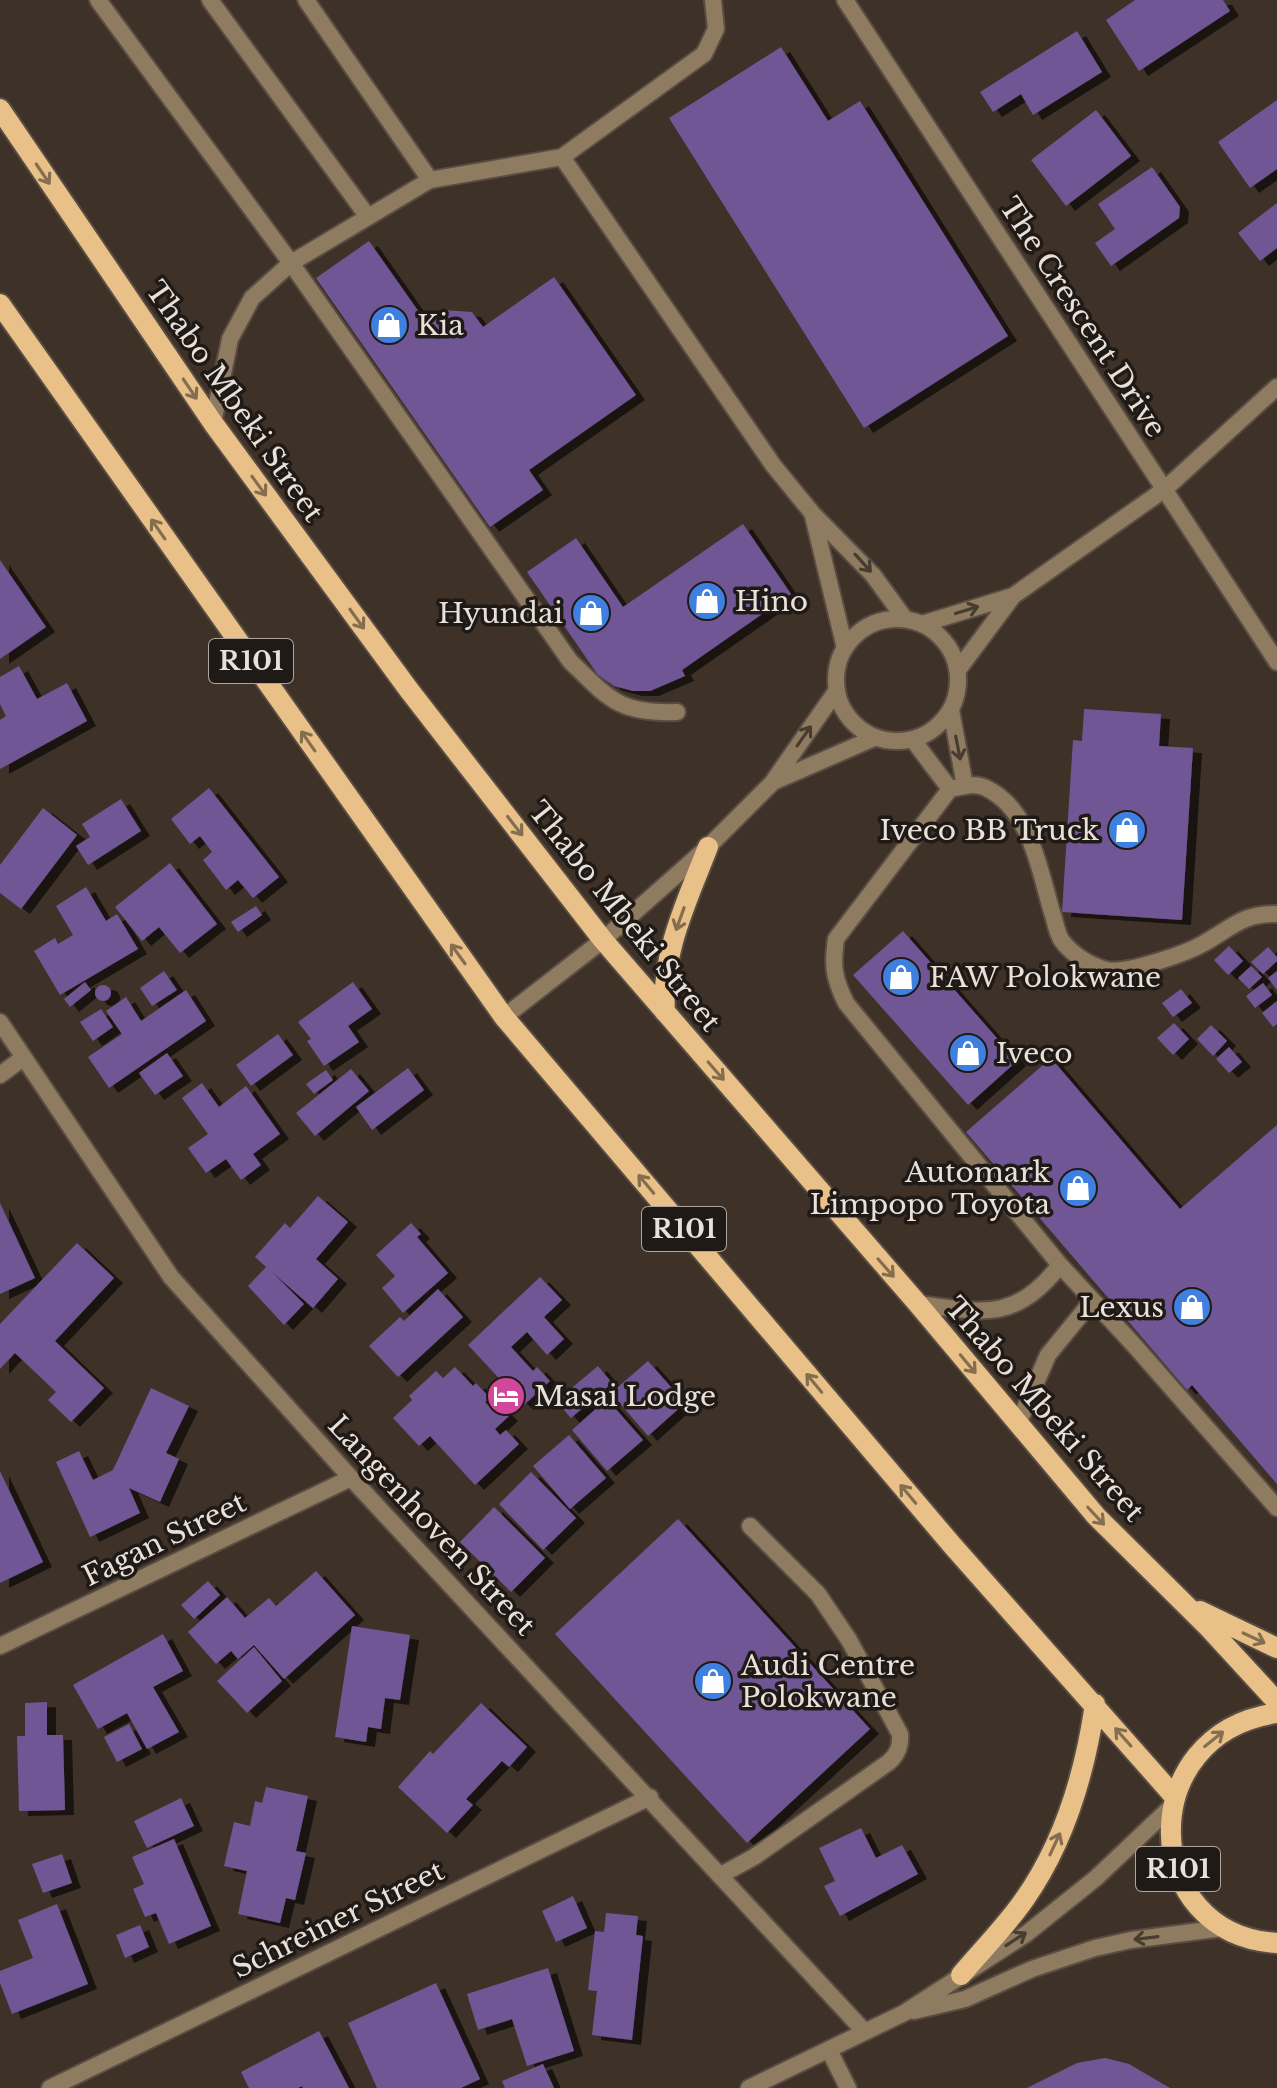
<svg xmlns="http://www.w3.org/2000/svg" width="1277" height="2088" font-family="'Libre Baskerville',serif">
<style>
.building{fill:#705695;filter:url(#shadow)}
.lines{fill:none;stroke-linecap:round;stroke-linejoin:round}
.service-casing{stroke:#594d43;stroke-width:20}
.minor-casing{stroke:#594d43;stroke-width:20}
.tertiary-casing{stroke:#594d43;stroke-width:20}
.primary-casing{stroke:#594d43;stroke-width:24}
.service{stroke:#8e7b60;stroke-width:16}
.minor{stroke:#8e7b60;stroke-width:16}
.tertiary{stroke:#8e7b60;stroke-width:16}
.primary{stroke:#e9c188;stroke-width:20}
.oneway{stroke:#846e4f}
.oneway2{stroke:#463c30}
.labels{text-anchor:middle;stroke-width:7;stroke-linejoin:round;paint-order:stroke}
.shield{fill:#201a16;stroke:#ada59e;stroke-width:2}
.shield-label{font-size:26px;font-weight:bold;fill:#e9e0d9}
.street-label{font-size:28px;fill:#e9e0d9;stroke:#201a16}
.poi-label{font-size:28px;fill:#e9e0d9;stroke:#201a16;text-anchor:start}
</style>
<defs>
<filter id="shadow"><feDropShadow dx="9" dy="5" stdDeviation="0" flood-color="#0009"/></filter>
</defs>
<rect width="100%" height="100%" fill="#3e3127"/>
<path class="building" d="M1135,0H1223L1230,11L1139,71L1106,20Z
M1077,31L1102,72L1033,115L1021,94L993,112L980,92Z
M781,47L828,121L860,101L1008,336L864,428L669,118Z
M1277,100V169L1250,188L1218,142Z
M1096,110L1131,156L1066,206L1031,160Z
M1152,167L1180,207L1179,218L1111,266L1095,243L1115,229L1098,204Z
M1277,203V248L1260,261L1238,233Z
M369,241L426,322L443,310L472,312L483,327L554,277L636,395L529,470L543,490L490,527L316,278Z
M743,524L791,594L682,670L685,676L650,691H633L614,686L598,675L527,572L576,538L623,607Z
M0,560L46,627L0,659Z
M19,666L37,699L67,683L87,721L0,769V720L6,716L0,704V677Z
M1084,709L1161,714L1159,746L1193,748L1182,920L1062,912L1073,740L1082,741Z
M209,788L279,877L253,898L238,880L226,890L203,860L212,852L200,836L190,844L171,819Z
M121,799L141,831L88,865L76,846L90,837L82,824Z
M43,808L77,835L21,909L0,893V865Z
M170,863L217,924L180,953L159,927L142,941L115,907Z
M86,887L106,921L117,914L138,949L60,995L34,951L55,938L58,944L73,935L56,906Z
M256,906L262,915L238,932L231,922Z
M903,931L1017,1061L968,1105L853,975Z
M1229,946L1243,961L1228,975L1214,960Z
M1268,947L1277,957V961L1263,974L1251,962Z
M1251,966L1262,977L1249,989L1238,978Z
M164,971L177,990L152,1006L140,988Z
M1277,971V990L1268,978Z
M85,982L91,990L70,1007L64,999Z
M353,982L372,1009L348,1026L359,1042L324,1066L307,1041L311,1039L298,1022Z
M1263,983L1272,995L1255,1008L1246,996Z
M95 993a8 8 0 1 1 16 0a8 8 0 1 1-16 0Z
M1181,989L1192,1003L1173,1017L1162,1003Z
M186,990L206,1021L109,1088L88,1057L122,1034L106,1011L126,997L141,1021Z
M1277,1001V1024L1273,1027L1262,1013Z
M101,1009L113,1027L93,1041L80,1022Z
M1174,1023L1189,1039L1173,1055L1157,1038Z
M1211,1025L1227,1041L1213,1056L1197,1039Z
M278,1034L293,1055L251,1086L236,1065Z
M1229,1047L1242,1062L1229,1073L1216,1059Z
M167,1053L183,1076L155,1095L139,1073Z
M1051,1058L1180,1209L1277,1125V1484L1192,1385L1187,1390L966,1132Z
M408,1068L424,1090L372,1130L356,1107Z
M351,1069L369,1091L315,1136L296,1113Z
M326,1070L333,1080L314,1094L306,1084Z
M202,1083L219,1107L246,1086L280,1134L253,1154L261,1165L241,1180L226,1159L206,1173L188,1148L208,1134L182,1098Z
M318,1196L348,1222L316,1259L338,1279L313,1308L272,1272L304,1304L284,1325L248,1286L266,1267L255,1257L285,1223L290,1228Z
M0,1203L35,1278L0,1294Z
M411,1223L421,1234L417,1237L448,1273L403,1313L382,1288L395,1276L376,1255Z
M77,1243L114,1278L55,1341L104,1388L71,1422L48,1400L56,1392L15,1353L0,1369V1324Z
M540,1277L562,1300L544,1317L564,1339L547,1355L527,1332L511,1347L533,1371L537,1367L550,1381L524,1405L468,1345Z
M438,1289L463,1317L398,1377L369,1346L400,1317L404,1321Z
M648,1361L685,1403L648,1436L611,1393Z
M598,1366L612,1383L571,1418L556,1401Z
M455,1367L473,1386L476,1383L490,1398L485,1402L492,1409L497,1404L509,1416L495,1429L500,1435L506,1430L519,1444L475,1485L430,1436L419,1446L393,1418L412,1400L409,1396L436,1371L443,1378Z
M151,1388L189,1406L166,1453L179,1459L160,1502L129,1488L140,1513L90,1537L56,1462L79,1451L93,1480L113,1470Z
M607,1399L643,1440L607,1471L572,1430Z
M569,1435L606,1478L570,1509L533,1466Z
M0,1471L43,1562L0,1583Z
M531,1472L576,1518L543,1550L499,1504Z
M494,1507L545,1558L511,1592L460,1542Z
M678,1519L870,1729L747,1843L555,1634Z
M316,1571L355,1615L284,1679L254,1645L238,1659L231,1651L216,1664L188,1632L227,1597L245,1618L269,1598L276,1606Z
M208,1581L220,1595L194,1619L181,1605Z
M352,1626L410,1635L400,1700L385,1698L381,1729L368,1727L366,1742L335,1737Z
M163,1634L183,1671L153,1687L179,1732L147,1749L127,1713L98,1729L73,1685Z
M254,1647L282,1681L247,1713L217,1681Z
M47,1702V1735H63L65,1810L19,1811L17,1736H25V1703Z
M481,1703L527,1747L509,1767L502,1761L466,1799L473,1805L447,1833L398,1787L430,1751L433,1754Z
M129,1724L142,1749L117,1762L104,1737Z
M266,1787L308,1796L296,1851L306,1853L295,1900L286,1898L280,1923L238,1914L247,1871L224,1866L234,1822L250,1826L255,1801L262,1803Z
M181,1798L194,1826L147,1848L134,1821Z
M861,1828L876,1858L902,1845L918,1874L840,1916L824,1886L835,1881L819,1848Z
M174,1839L211,1926L169,1944L156,1913L145,1917L133,1889L144,1884L132,1857Z
M62,1854L72,1883L43,1893L32,1864Z
M573,1896L587,1928L556,1942L542,1911Z
M57,1904L88,1984L12,2014L0,1983V1971L33,1958L18,1920Z
M606,1913L638,1916L636,1935L643,1936L632,2040L592,2035L597,1991L588,1990L595,1931L604,1932Z
M140,1925L149,1947L125,1958L116,1935Z
M548,1968L574,2051L527,2066L512,2019L478,2030L467,1994Z
M436,1983L480,2079L461,2088H377L348,2023Z
M319,2031L349,2088H303L302,2086L298,2088H249L241,2072Z
M1105,2058L1129,2064L1170,2088H1027L1077,2063Z
M543,2064L554,2088H505L502,2081Z"/>
<g class="lines">
<g class="service-casing">
<path id="service" d="M98,0L291,263L570,661C609,699 619,714 677,712
M210,0L368,217
M306,0L430,180
M562,157L773,465L813,514L873,575L905,619
M213,423L230,339L252,298L291,263L430,180L562,157L704,54L716,29L713,0
M813,516L845,648
M951,710L965,786
M913,740L950,789
M1277,914C1244,913 1232,927 1206,942C1188,953 1127,974 1107,970C1090,966 1073,955 1062,941C1057,934 1055,921 1052,912C1039,869 1031,810 986,788C975,782 961,787 950,789L836,939C832,967 834,978 846,1003L1060,1265L1133,1344L1277,1508
M918,1304C982,1312 1015,1323 1060,1265
M1018,1424L1048,1355L1092,1301
M721,1875L754,1857L889,1762C898,1754 901,1746 900,1734L849,1640L818,1594L750,1526"/>
</g>
<g class="minor-casing">
<path id="minor" d="M845,0L1277,662
M836 680a61 61 0 1 1 122 0a61 61 0 1 1-122 0Z
M922,624L1013,596L1165,489L1277,387
M958,670L1013,596
M773,782L874,738
M504,1017L603,940L708,847L772,783L837,690
M0,1022L171,1277L351,1478L865,2032
M0,1075L23,1058
M0,1646L351,1478
M829,2050L848,2088
M50,2088L650,1797"/>
</g>
<g class="tertiary-casing">
<path id="tertiary" d="M914,2011L965,1999L1032,1969L1095,1948L1131,1940L1223,1928
M749,2088L904,2013L1026,1934L1096,1878L1172,1806"/>
</g>
<g class="primary-casing">
<path id="primary" d="M0,109L213,423L409,690L603,940L918,1304L1096,1516L1209,1628L1277,1702
M0,304L504,1017L952,1545L1174,1796
M665,1012C661,953 687,901 708,847
M1200,1611L1277,1648
M1277,1713C1133,1733 1138,1935 1277,1943
M961,1975C982,1950 1006,1926 1024,1900C1065,1842 1085,1773 1095,1704"/>
</g>
<use href="#service" class="service"/>
<use href="#minor" class="minor"/>
<use href="#tertiary" class="tertiary"/>
<use href="#primary" class="primary"/>
</g>
<defs><path id="oneway-shaft" d="M-6 0H5M1.5-3L5.5 0L1.5 3" fill="none" stroke-width="1.6" stroke-linecap="round" stroke-linejoin="round" transform="scale(2)"/></defs>
<g class="oneway">
<use href="#oneway-shaft" transform="translate(43 174) rotate(56)"/>
<use href="#oneway-shaft" transform="translate(190 389) rotate(56)"/>
<use href="#oneway-shaft" transform="translate(259 486) rotate(54)"/>
<use href="#oneway-shaft" transform="translate(158 529) rotate(-125)"/>
<use href="#oneway-shaft" transform="translate(357 619) rotate(54)"/>
<use href="#oneway-shaft" transform="translate(308 741) rotate(-125)"/>
<use href="#oneway-shaft" transform="translate(515 826) rotate(52)"/>
<use href="#oneway-shaft" transform="translate(680 919) rotate(110)"/>
<use href="#oneway-shaft" transform="translate(458 954) rotate(-126)"/>
<use href="#oneway-shaft" transform="translate(716 1071) rotate(49)"/>
<use href="#oneway-shaft" transform="translate(646 1184) rotate(-130)"/>
<use href="#oneway-shaft" transform="translate(886 1268) rotate(49)"/>
<use href="#oneway-shaft" transform="translate(968 1364) rotate(50)"/>
<use href="#oneway-shaft" transform="translate(814 1383) rotate(-130)"/>
<use href="#oneway-shaft" transform="translate(908 1494) rotate(-130)"/>
<use href="#oneway-shaft" transform="translate(1096 1516) rotate(47)"/>
<use href="#oneway-shaft" transform="translate(1254 1638) rotate(25)"/>
<use href="#oneway-shaft" transform="translate(1123 1737) rotate(-131)"/>
<use href="#oneway-shaft" transform="translate(1214 1739) rotate(-39)"/>
<use href="#oneway-shaft" transform="translate(1055 1844) rotate(-65)"/>
</g>
<g class="oneway2">
<use href="#oneway-shaft" transform="translate(863 563) rotate(48)"/>
<use href="#oneway-shaft" transform="translate(967 610) rotate(-17)"/>
<use href="#oneway-shaft" transform="translate(804 736) rotate(-55)"/>
<use href="#oneway-shaft" transform="translate(958 748) rotate(79)"/>
<use href="#oneway-shaft" transform="translate(1146 1938) rotate(173)"/>
<use href="#oneway-shaft" transform="translate(1016 1939) rotate(-33)"/>
</g>
<defs>
<g id="shop-disc" transform="scale(2)"><circle r="9.5" fill="#3f7fe0" stroke="#201a16"/><path d="M-5-2.5h2.3a2.7 3.5 0 0 1 5.4 0H5L5.5 6h-11ZM-1.5-2.5h3a1.5 2.3 0 0 0-3 0Z" fill="#fff"/></g>
<g id="hotel-disc" transform="scale(2)"><circle r="9.5" fill="#d1479c" stroke="#201a16"/><path d="M-6-4.5h1.5V1H6V5H4.5V3h-9V5H-6ZM-4 0a1.8 1.8 0 1 1 3.6 0ZM.5 0V-2.5h3Q6-2.5 6 0Z" fill="#fff"/></g>
</defs>
<g fill-rule="evenodd">
<use href="#shop-disc" x="389" y="325"/>
<use href="#shop-disc" x="707" y="601"/>
<use href="#shop-disc" x="591" y="613"/>
<use href="#shop-disc" x="1127" y="830"/>
<use href="#shop-disc" x="901" y="977"/>
<use href="#shop-disc" x="968" y="1053"/>
<use href="#shop-disc" x="1078" y="1188"/>
<use href="#shop-disc" x="1192" y="1307"/>
<use href="#hotel-disc" x="506" y="1396"/>
<use href="#shop-disc" x="713" y="1681"/>
</g>
<g class="labels">
<g class="shield">
<rect x="209" y="639" width="84" height="44" rx="6"/>
<rect x="642" y="1207" width="84" height="44" rx="6"/>
<rect x="1136" y="1847" width="84" height="44" rx="6"/>
</g>
<g class="shield-label">
<text x="251" y="670">R101</text>
<text x="684" y="1238">R101</text>
<text x="1178" y="1878">R101</text>
</g>
<g class="street-label">
<text transform="translate(1083 317) rotate(57)" y="10">The Crescent Drive</text>
<text transform="translate(235 401) rotate(55)" y="10">Thabo Mbeki Street</text>
<text transform="translate(625 916) rotate(51)" y="10">Thabo Mbeki Street</text>
<text transform="translate(1045 1409) rotate(49)" y="10">Thabo Mbeki Street</text>
<text transform="translate(432 1525) rotate(47)" y="10">Langenhoven Street</text>
<text transform="translate(164 1539) rotate(-26)" y="10">Fagan Street</text>
<text transform="translate(338 1919) rotate(-26)" y="10">Schreiner Street</text>
</g>
<g class="poi-label">
<text x="417" y="335">Kia</text>
<text x="735" y="611">Hino</text>
<text x="563" y="623" text-anchor="end">Hyundai</text>
<text x="1099" y="840" text-anchor="end">Iveco BB Truck</text>
<text x="929" y="987">FAW Polokwane</text>
<text x="996" y="1063">Iveco</text>
<text x="1050" y="1182" text-anchor="end">Automark<tspan x="1050" dy="32">Limpopo Toyota</tspan></text>
<text x="1164" y="1317" text-anchor="end">Lexus</text>
<text x="534" y="1406">Masai Lodge</text>
<text x="741" y="1675">Audi Centre<tspan x="741" dy="32">Polokwane</tspan></text>
</g>
</g>
</svg>
